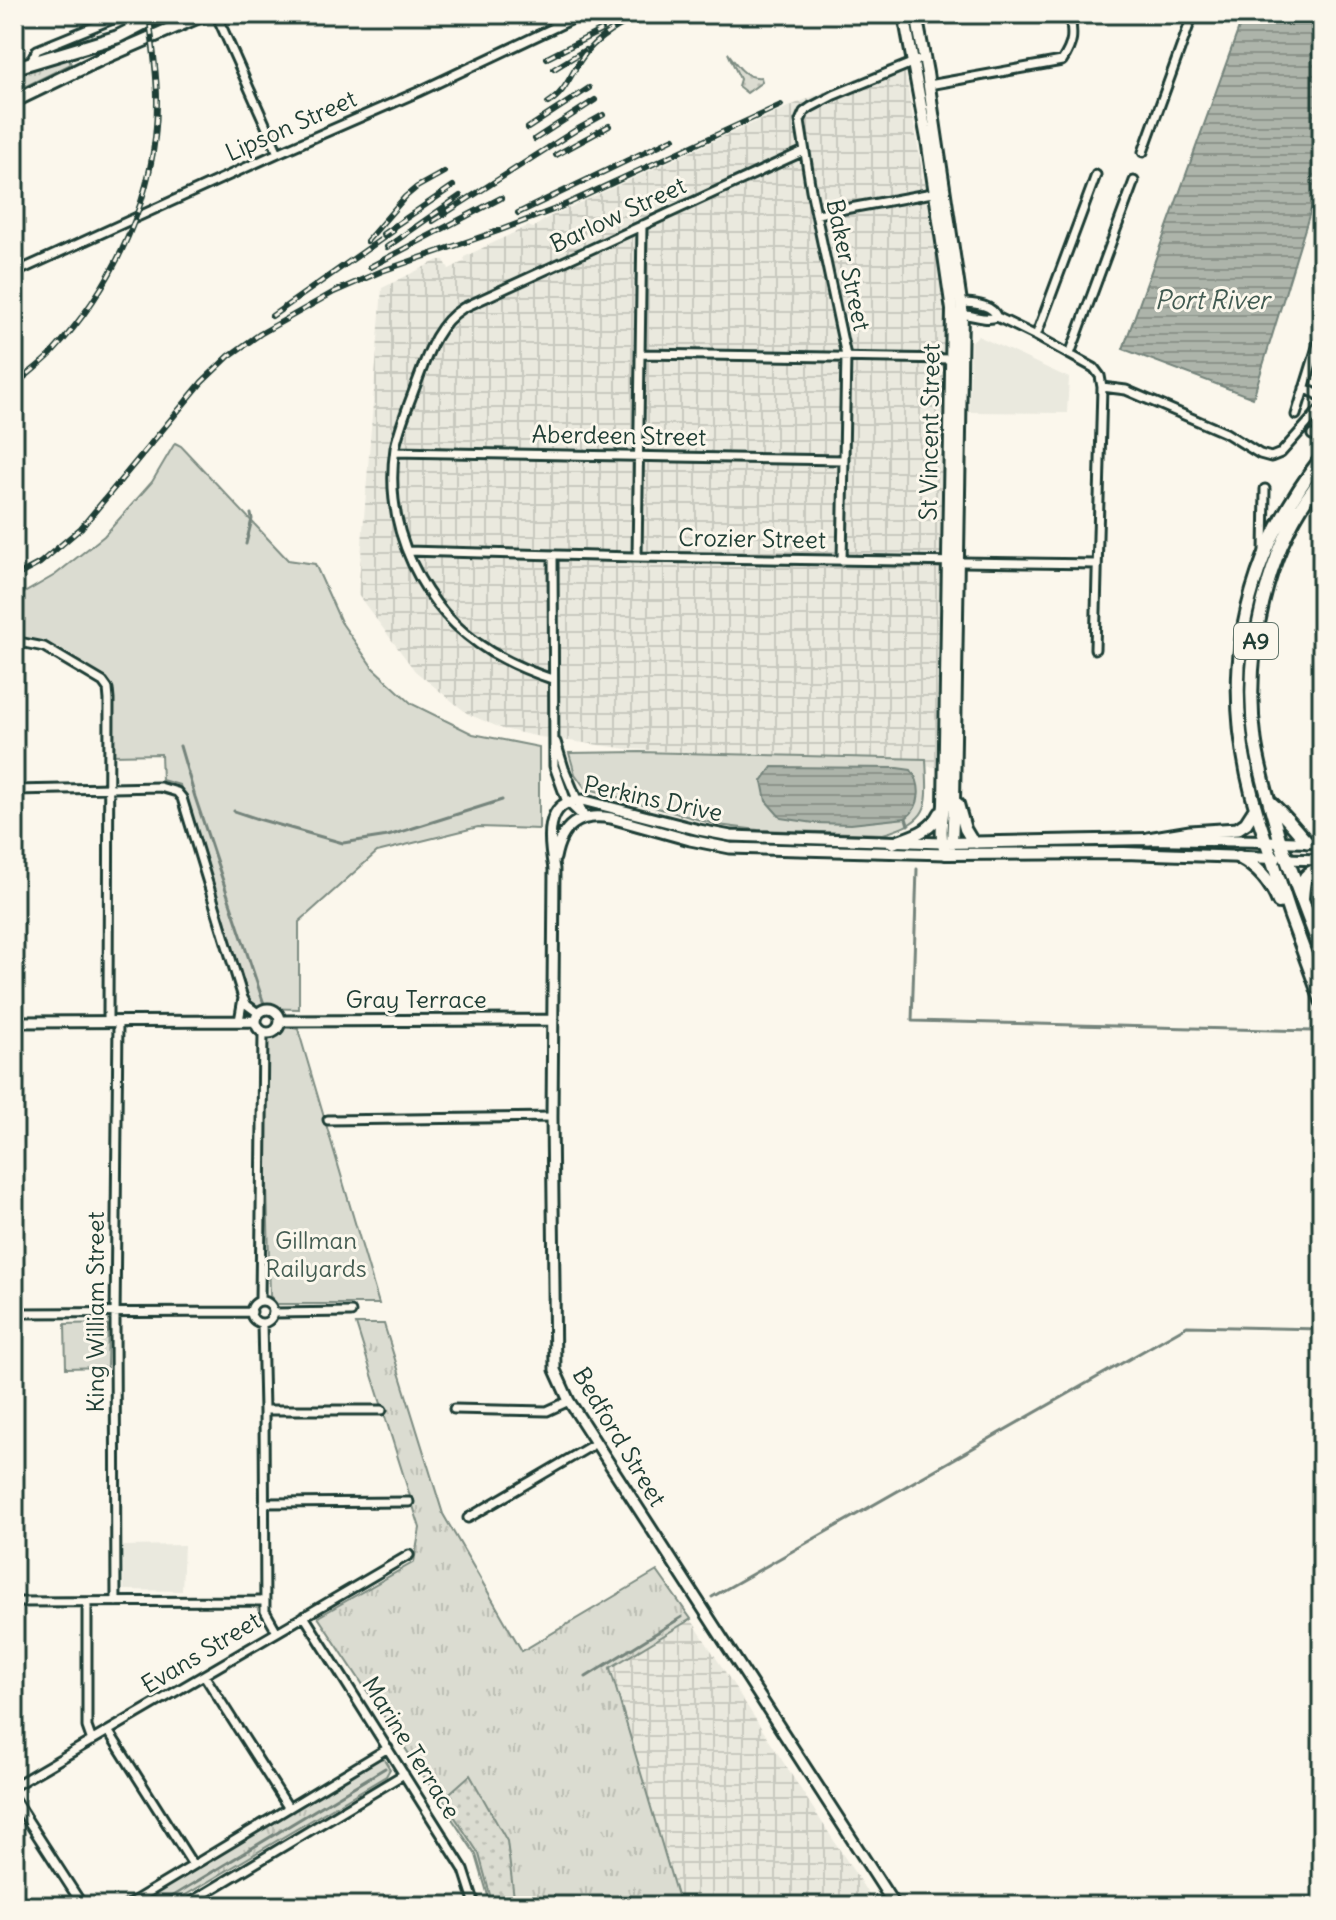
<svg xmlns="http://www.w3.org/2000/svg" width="1336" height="1920" font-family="Delius,sans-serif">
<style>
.built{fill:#eae9de}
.industrial{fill:url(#industrial-grid)}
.grass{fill:url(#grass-tufts);stroke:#7d8c82;stroke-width:2}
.park{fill:#dbdcd1;stroke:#7d8c82;stroke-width:2}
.garden{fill:url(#garden-dots);stroke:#7d8c82;stroke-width:2}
.water{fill:url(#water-rules);stroke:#74847b;stroke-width:2}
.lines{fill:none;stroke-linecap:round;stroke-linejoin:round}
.stream{stroke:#74847b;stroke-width:3}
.minor-casing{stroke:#1f3d34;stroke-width:13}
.tertiary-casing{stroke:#1f3d34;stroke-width:15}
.secondary-casing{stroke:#1f3d34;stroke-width:16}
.primary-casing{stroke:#1f3d34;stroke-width:17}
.trunk-casing{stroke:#1f3d34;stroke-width:17}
.motorway-casing{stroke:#1f3d34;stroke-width:18}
.minor{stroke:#fbf7ec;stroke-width:7}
.tertiary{stroke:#fbf7ec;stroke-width:9}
.secondary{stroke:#fbf7ec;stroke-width:10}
.primary{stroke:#fbf7ec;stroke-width:11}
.trunk{stroke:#fbf7ec;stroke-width:11}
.motorway{stroke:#fbf7ec;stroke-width:12}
.rail-casing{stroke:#1f3d34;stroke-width:6}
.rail{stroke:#fbf7ec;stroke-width:3;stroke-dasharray:9;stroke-linecap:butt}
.labels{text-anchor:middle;stroke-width:6;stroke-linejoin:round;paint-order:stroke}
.shield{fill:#fbf7ec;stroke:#61756b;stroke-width:2}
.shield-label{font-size:22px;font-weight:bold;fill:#1f3d34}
.street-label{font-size:24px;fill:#1f3d34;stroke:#fbf7ec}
.park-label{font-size:24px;fill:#455d53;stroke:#fbf7ec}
.water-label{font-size:26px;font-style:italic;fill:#425b52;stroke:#fbf7ec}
</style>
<defs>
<pattern id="industrial-grid" width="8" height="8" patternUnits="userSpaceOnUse" patternTransform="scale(2)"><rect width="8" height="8" fill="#eae9de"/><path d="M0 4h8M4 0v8" fill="none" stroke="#c8c9bf"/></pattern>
<pattern id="grass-tufts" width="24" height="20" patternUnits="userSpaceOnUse" patternTransform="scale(2)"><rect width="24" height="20" fill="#dbdcd1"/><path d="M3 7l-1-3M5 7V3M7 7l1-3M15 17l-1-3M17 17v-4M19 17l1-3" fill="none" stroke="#bcbeb4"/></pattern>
<pattern id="garden-dots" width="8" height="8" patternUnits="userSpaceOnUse" patternTransform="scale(2)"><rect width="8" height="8" fill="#dbdcd1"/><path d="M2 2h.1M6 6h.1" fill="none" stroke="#bcbeb4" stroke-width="1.8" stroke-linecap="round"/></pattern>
<pattern id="water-rules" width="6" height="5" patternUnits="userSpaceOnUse" patternTransform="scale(2)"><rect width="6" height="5" fill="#adb4aa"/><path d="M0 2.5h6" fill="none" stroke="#8c948b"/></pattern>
</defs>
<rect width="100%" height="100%" fill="#fbf7ec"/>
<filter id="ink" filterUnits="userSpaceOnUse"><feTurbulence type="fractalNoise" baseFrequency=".0125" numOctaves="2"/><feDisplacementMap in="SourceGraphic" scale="16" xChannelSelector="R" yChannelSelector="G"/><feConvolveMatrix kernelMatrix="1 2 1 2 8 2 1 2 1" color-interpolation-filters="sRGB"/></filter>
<g filter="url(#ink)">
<path class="built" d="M978,336L1069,378L1067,413L969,412L971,342Z
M184,1545L182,1591L124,1590L123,1546Z"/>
<path class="industrial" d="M903,59L946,313L936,767L629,749L540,737L503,729L468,714L415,671L358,595L382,288L438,260H444L449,269L465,261L464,257L528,226L533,228L547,218L790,106Z
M691,1619L876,1906H680L609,1668Z"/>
<path class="grass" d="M68,58L71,64L14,92V75Z
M356,1324H384L443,1514L522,1651L657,1571L691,1619L610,1668L680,1906H491L476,1855L318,1617L414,1562L420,1528Z
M381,1758L384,1759L390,1769L386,1776L167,1906H132Z"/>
<path class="park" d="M175,443L181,446L288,560L315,564L341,622L373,668L412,704L473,734L539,747V829L478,827L377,852L299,922V1009L252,1008L180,785L162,780L161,754L112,755L113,691L111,684L47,643L14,637V596L24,593L55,575L104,536L152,482Z
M640,752L926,759C928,805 933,820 883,834L758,830L718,825L585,788L575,774L569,753Z
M283,1026L298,1029L379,1304H277L270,1296L263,1037Z
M105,1323L108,1325L107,1367L66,1368L65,1324Z"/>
<path class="garden" d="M728,53C737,65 745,79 761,77L762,82L747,93L738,86L740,79Z
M470,1775L507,1841L515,1906H493L479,1854L443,1799Z"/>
<path class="water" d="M1244,14H1322V173L1253,398L1123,349Z
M772,767L897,768L911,770C922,784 922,806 906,818L851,824L814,823L781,818L766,801L762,781Z"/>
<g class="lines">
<path class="stream" d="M246,544L252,519L251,514
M180,746L195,797L264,1004
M234,811L258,819L343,843L388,836L502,800
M906,818L908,825
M917,869L912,1021L1313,1031
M712,1597L1187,1326L1322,1329
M586,1677L682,1617
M156,1906L385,1768"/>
<g class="minor-casing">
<path id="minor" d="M216,14L278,153
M549,14L556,27
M906,21L947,14
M30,63L37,50L125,14
M929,85L1062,61C1074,43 1073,35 1070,14
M1143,152L1193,14
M817,214L938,192
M14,273L278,153L418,92L583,14
M961,309L965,303C977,304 992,305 997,317L1036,336L1094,368L1100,376L1102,387L1095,649
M963,310L966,315C976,316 987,321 997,317
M1036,336L1096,175
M641,354L952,359
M1070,354L1134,181
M1102,387L1126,390L1226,433L1260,454L1271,457L1281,453L1322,407
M1304,388L1317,394L1322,399
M1296,415L1322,331
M1312,435L1322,438
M395,452L843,460
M407,551L634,557L1097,564
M1264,553L1265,489
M553,555L554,766L567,802L584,818
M637,557L642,225
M842,561L846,356L811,190L800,121L804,112L811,107L834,95L924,58
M14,641L44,647L103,682L108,689L109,700L108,1021
M552,679C531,672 510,663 491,652C422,610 383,528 395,448C399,428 407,409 414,390C426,360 434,326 463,308L804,151
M556,742L564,768L584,816
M14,790L160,787L177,792L182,798L243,998
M239,1021L243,998L247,1005L258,1013
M328,1120L552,1117
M260,1301L263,1034
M251 1312a11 11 0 1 1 22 0a11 11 0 1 1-22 0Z
M14,1313L252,1312
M273,1313L351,1312
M262,1323L264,1410L265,1611L277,1632
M454,1409L547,1411L569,1401
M264,1410H382
M264,1503L409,1502
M468,1518L596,1443
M14,1602L264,1601
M87,1602V1727L92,1741
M116,1602L115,1319L118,1022
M304,1616L464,1870L473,1898V1906
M204,1675L288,1807
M109,1732L193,1865
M14,1786L409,1555
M14,1799L83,1906
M126,1906L388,1748
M184,1906L404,1774"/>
</g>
<g class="tertiary-casing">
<path id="tertiary" d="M1266,841L1322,843
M555,858C561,826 579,812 611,818L690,840L730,848L946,854
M1286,859L1322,860
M256 1021a12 12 0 1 1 24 0a12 12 0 1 1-24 0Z
M280,1021L553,1020
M14,1022L255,1021
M895,1906L569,1401L555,1370L552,1117L554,869C549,842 543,800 582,800L699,830L731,836L941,843"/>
</g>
<g class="secondary-casing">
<path id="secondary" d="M904,14L927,139L952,310L944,805C942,823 939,838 946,854
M916,14L927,73L962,309L954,801L952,843L946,854
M955,802L958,804L965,829L971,839L976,843
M893,843C911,836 931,832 940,813
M947,843L1148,839L1266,841
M946,854L1124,853L1276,858"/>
</g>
<g class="primary-casing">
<path id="primary" d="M14,68L117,37L162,14
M14,101L99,60L205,14"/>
</g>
<g class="trunk-casing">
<path id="trunk" d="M1269,801C1283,813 1294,828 1307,842
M1148,839L1190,832L1237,829L1246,823L1255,809
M1266,841C1217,702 1231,575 1322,457
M1280,841C1271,807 1260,775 1255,740C1243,654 1266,545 1322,478"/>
</g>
<g class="motorway-casing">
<path id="motorway" d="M1266,841L1290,914L1322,1001
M1280,841L1322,953
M1239,857C1258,867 1271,882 1279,902
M1302,898C1304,878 1302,875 1322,868"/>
</g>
<use href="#minor" class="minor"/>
<use href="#tertiary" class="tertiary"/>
<use href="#secondary" class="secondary"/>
<use href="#primary" class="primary"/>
<use href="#trunk" class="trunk"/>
<use href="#motorway" class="motorway"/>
<g class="rail-casing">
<path id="rail" d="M547,58L602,30
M554,69L585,50
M548,103C566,92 570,75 582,58C596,37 621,24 643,14
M528,128L589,88
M535,139L595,100
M556,155L609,126
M518,213L674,138
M433,221L576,130L603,115
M383,234L453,186
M367,241L405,197L417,187L444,172
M387,247L460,196
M370,267L501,198
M272,316L393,231
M14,386C26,375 40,365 51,354C114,286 158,194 157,99C157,71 152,42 149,14
M14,577L40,563L81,528L202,382L229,356L260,334L334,292L382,271L498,231L558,208L781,105"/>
</g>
<use href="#rail" class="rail"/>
</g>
</g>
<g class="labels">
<rect class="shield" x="1234" y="623" width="44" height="36" rx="6"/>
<g class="shield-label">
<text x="1256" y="649">A9</text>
</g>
<g class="street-label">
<text transform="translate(291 126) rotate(-24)" y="8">Lipson Street</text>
<text transform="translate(618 215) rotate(-25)" y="8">Barlow Street</text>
<text transform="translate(848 265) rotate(78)" y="8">Baker Street</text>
<text transform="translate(930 432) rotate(-89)" y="8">St Vincent Street</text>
<text transform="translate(619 436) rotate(1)" y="8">Aberdeen Street</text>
<text transform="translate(752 539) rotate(1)" y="8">Crozier Street</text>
<text transform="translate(653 799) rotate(12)" y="8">Perkins Drive</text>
<text x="416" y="1008">Gray Terrace</text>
<text transform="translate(96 1312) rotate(-90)" y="8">King William Street</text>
<text transform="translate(619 1437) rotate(59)" y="8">Bedford Street</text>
<text transform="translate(201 1653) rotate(-31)" y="8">Evans Street</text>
<text transform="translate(411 1748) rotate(58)" y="8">Marine Terrace</text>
</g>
<g class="park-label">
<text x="316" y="1249">Gillman<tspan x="316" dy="28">Railyards</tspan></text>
</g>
<g class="water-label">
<text x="1212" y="309">Port River</text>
</g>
</g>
<rect width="1336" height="1920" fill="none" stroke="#fbf7ec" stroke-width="48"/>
<rect x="24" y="24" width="1288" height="1872" fill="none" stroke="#1f3d34" stroke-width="3" filter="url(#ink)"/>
</svg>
